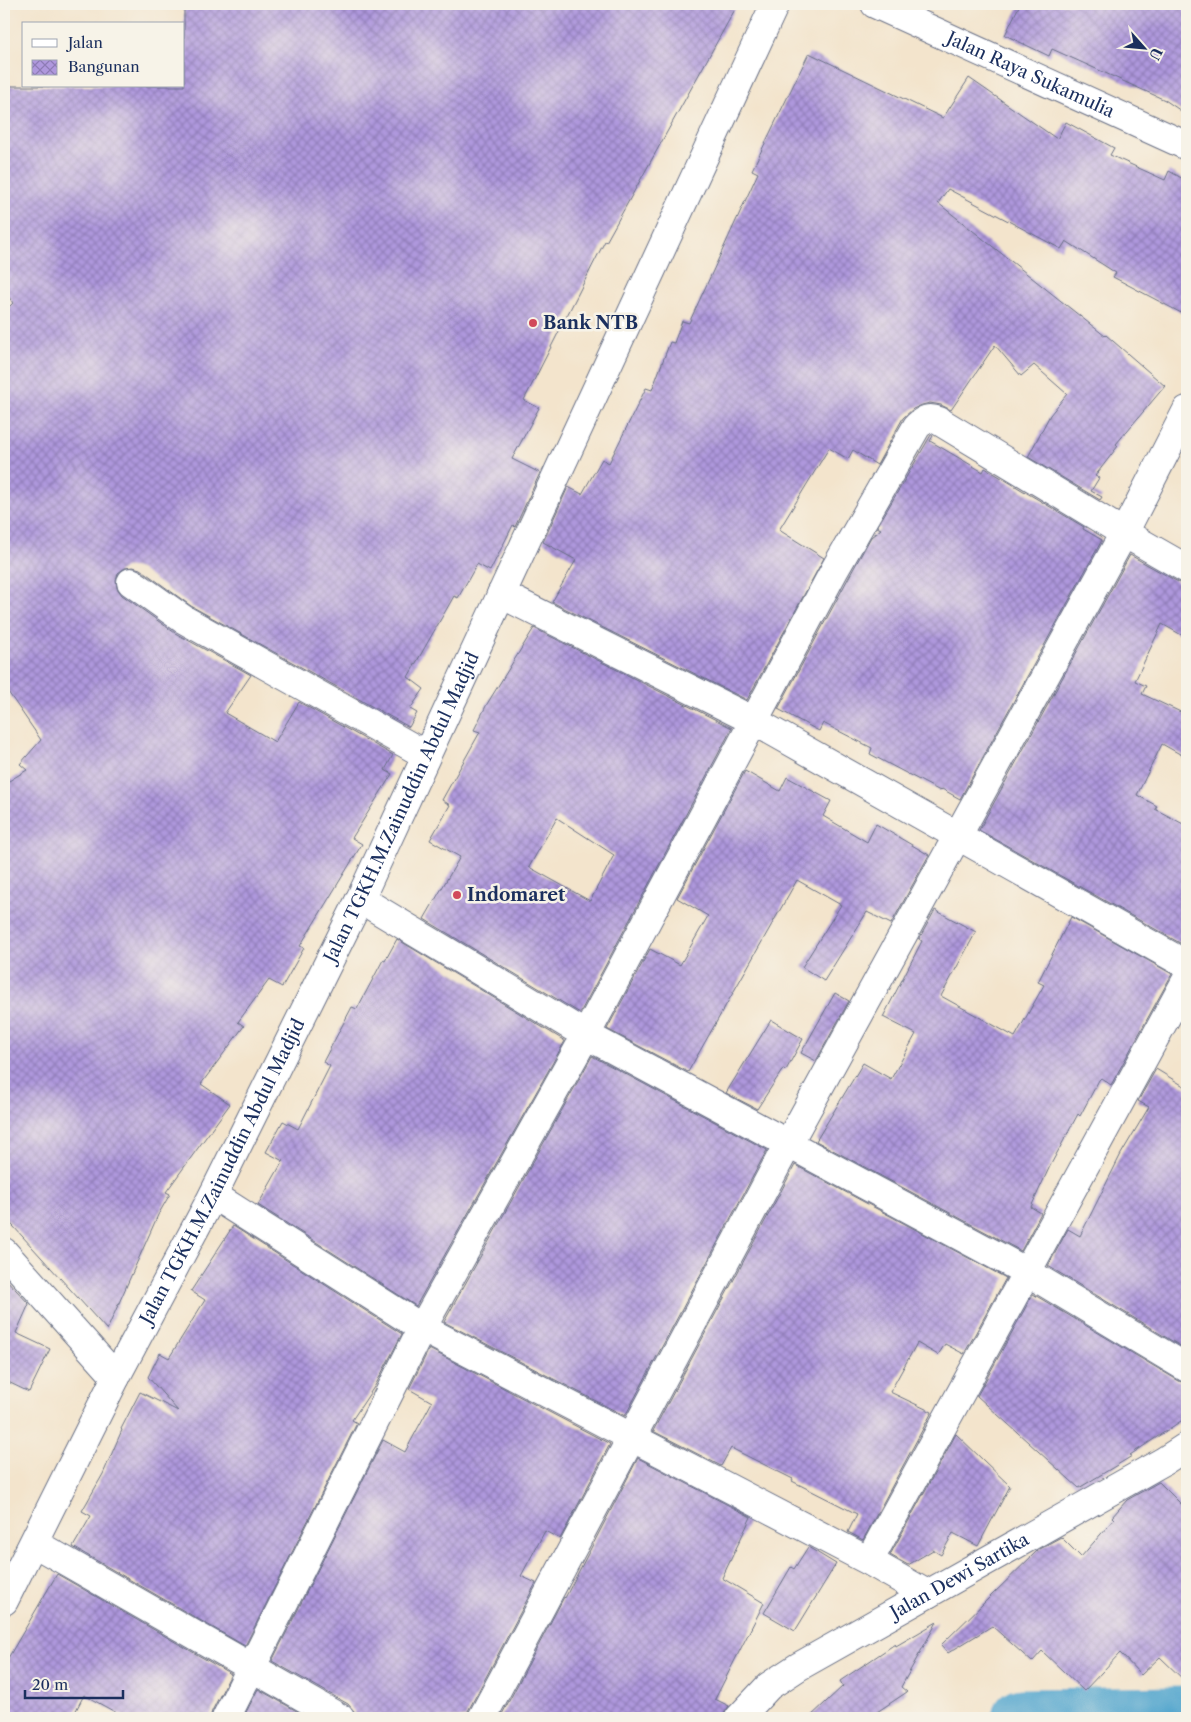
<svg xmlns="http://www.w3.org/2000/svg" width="1191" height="1722" font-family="'Libre Caslon Text',serif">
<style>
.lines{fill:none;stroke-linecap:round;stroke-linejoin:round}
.river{stroke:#52a6ce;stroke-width:59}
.building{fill:url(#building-cross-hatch);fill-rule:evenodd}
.minor-casing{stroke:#676e84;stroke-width:30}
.tertiary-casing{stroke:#676e84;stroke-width:30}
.secondary-casing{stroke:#676e84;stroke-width:30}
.primary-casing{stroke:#676e84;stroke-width:30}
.minor{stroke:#fff;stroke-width:28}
.tertiary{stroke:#fff;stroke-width:28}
.secondary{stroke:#fff;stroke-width:28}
.primary{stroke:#fff;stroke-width:28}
.poi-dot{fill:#d1495b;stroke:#f7f3e8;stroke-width:2}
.labels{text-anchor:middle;stroke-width:5;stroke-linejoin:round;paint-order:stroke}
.street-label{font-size:18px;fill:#1b2f5e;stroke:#f7f3e8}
.poi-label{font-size:18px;font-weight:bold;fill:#1b2f5e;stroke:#f7f3e8;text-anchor:start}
</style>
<defs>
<pattern id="building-cross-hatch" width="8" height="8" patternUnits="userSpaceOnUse" patternTransform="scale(1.25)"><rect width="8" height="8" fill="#af98dd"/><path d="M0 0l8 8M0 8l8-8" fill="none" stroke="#8e7cb6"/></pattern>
</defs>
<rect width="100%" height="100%" fill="#f7f3e8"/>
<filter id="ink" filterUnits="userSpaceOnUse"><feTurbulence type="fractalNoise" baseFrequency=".02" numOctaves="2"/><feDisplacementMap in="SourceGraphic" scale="10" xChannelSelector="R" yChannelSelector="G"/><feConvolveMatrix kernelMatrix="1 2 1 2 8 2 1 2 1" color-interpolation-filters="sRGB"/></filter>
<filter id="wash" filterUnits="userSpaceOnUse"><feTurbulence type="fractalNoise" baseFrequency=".0096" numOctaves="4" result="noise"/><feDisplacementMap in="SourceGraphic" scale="20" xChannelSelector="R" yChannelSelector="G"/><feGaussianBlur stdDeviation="1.12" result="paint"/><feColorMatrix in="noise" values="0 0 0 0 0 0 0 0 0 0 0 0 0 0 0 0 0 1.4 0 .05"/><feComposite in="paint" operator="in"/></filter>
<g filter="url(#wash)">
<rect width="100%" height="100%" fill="#f3e4cc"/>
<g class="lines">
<path class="river" d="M1021,1718L1187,1716"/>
</g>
<g id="blocks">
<path class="building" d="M184,4H738L606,242L605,241L524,400L539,408L512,459L540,473L515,527L513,525L490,571L477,564L458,598L454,596L408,677L424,689L410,709L417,713L409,727L191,606L140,569L133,567L125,568L118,573L116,580L117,588L122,595L175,633L251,675L225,713L275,742L299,702L393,755L385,770L392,774L352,838L362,844L300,946L304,948L282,987L269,980L238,1022L244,1026L201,1084L230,1104L166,1192L170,1194L158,1215L107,1330L4,1216V784L27,770L20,764L41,740L4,686V312L13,303L4,290V86H184Z
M1020,4H1187V115L1165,100L1052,49L1049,56L1005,35Z
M809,53L943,118L969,78L1057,139L1066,122L1114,148L1110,155L1165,180L1169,171L1187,181V316L1113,277L1116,273L1066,241L1061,249L948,189L938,203L1105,336L1106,335L1165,386L1116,444L1118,446L1095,476L1099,478L1091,491L1102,497L1100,500L1028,457L1050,415L1067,394L1034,365L1021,376L995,345L951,410L941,405L930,403L922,405L913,409L903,418L877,465L853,450L848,459L829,448L779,530L824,558L747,700L552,602L576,560L543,542L568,487L582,494L602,459L609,463L646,388L652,390L670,342L674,343L682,321L689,323L758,173L752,170Z
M931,435L933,436L930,441L983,472L985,468L1084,527L1083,529L1102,540L960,799L942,789L940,791L870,754L872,748L823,723L819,731L778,709L849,577L871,537L881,529L877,527Z
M1130,555L1187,587V638L1162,624L1135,681L1146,686L1142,694L1187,715V758L1162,744L1137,795L1157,806L1155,809L1187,826V947L979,830Z
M534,628L732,728L580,1013L424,919L460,857L430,840L450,805L442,800L480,732L474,730L487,704ZM557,818L614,855L590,901L529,867Z
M745,771L780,791L787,777L831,801L823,816L867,842L876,824L929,855L891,924L867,912L824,981L802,967L841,905L797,880L688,1072L607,1029L650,949L680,965L708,916L677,898Z
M935,910L976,932L941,996L1015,1037L1044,985L1038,982L1071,917L1172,974L1111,1085L1101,1078L1099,1080L1080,1116L1078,1114L1050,1166L1031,1207L1041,1213L1021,1251L816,1141L863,1063L891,1079L916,1034L883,1017L922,941L919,939Z
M397,939L565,1041L416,1306L258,1205L283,1161L266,1152L283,1121L298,1129L330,1066L323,1062L352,1007L357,1009L383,960L385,961Z
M835,993L849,1001L816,1061L801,1053Z
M771,1020L803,1039L786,1070L783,1069L757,1109L726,1093Z
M592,1056L767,1150L625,1416L444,1322Z
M1156,1069L1187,1088V1350L1048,1266L1068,1229L1080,1236L1121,1154L1149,1107L1138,1101Z
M795,1165L1006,1278L964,1354L945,1344L938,1355L917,1343L890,1392L932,1412L863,1540L848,1532L857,1514L792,1481L793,1479L731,1448L721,1466L653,1431Z
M233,1226L402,1334L376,1384L352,1420L357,1423L245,1646L73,1547L91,1516L82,1511L103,1474L122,1430L121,1429L140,1392L178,1411L148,1377L160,1353L169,1358L205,1300L191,1291Z
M4,1277L29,1304L16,1333L50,1349L29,1392L4,1380Z
M1033,1294L1179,1381L1187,1384V1417L1130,1455L1132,1456L1079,1488L977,1396Z
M429,1349L610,1444L560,1539L545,1531L521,1576L536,1583L468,1711L466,1718H356L354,1711L348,1704L272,1661L383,1440L405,1452L432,1402L409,1389Z
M956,1434L1010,1486L978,1546L953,1533L941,1555L933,1550L908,1565L890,1555Z
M638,1458L751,1517L722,1578L764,1603L715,1699L729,1706L724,1714V1718H500L564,1597L565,1598Z
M1159,1482L1187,1510V1683L1160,1657L1141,1675L1120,1653L1084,1691L1042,1651L1032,1662L992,1626L948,1653L941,1645L1039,1549L1061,1537L1081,1557L1114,1519L1112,1517L1127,1500Z
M808,1547L836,1564L795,1631L764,1613L791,1567L794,1569Z
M57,1574L231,1674L212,1711L210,1718H126L84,1695L72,1718H4V1665Z
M937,1622L901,1687L907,1692L868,1718H809L843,1686L840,1681L895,1644L896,1646Z
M258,1689L309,1718H243Z"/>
</g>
</g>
<g filter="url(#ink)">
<use href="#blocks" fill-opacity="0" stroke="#676e84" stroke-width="1"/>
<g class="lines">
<g class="minor-casing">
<path id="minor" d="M131,582L183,619L426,755
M501,594L754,721L1187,965
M360,899L586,1035L1027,1272L1187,1368
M213,1195L422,1328L869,1561L927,1594
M4,1252L116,1377
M34,1543L340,1718
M869,1561L1187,979
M226,1718L422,1328L586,1035L835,569L917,426C925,419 929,417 939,421L1124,533L1187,569
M482,1718L788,1144L1124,533L1187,410"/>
</g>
<g class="tertiary-casing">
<g id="tertiary">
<path id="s1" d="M739,1718L769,1686L798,1667L1164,1461L1187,1446"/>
</g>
</g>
<g class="secondary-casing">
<g id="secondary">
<path id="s2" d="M875,4L1187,146"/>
</g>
</g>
<g class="primary-casing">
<g id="primary">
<path id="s3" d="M4,1601L116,1377L213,1195L360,899L775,4"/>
</g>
</g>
<use href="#minor" class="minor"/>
<use href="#tertiary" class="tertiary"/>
<use href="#secondary" class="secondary"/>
<use href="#primary" class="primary"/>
</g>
</g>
<g class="poi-dot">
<circle cx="533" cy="323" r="5"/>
<circle cx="457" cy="895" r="5"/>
</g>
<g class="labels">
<g class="street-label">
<text dy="6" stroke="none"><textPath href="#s2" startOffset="171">Jalan Raya Sukamulia</textPath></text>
<text dy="6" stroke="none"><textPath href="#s3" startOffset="888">Jalan TGKH.M.Zainuddin Abdul Madjid</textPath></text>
<text dy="6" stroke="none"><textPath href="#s3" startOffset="482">Jalan TGKH.M.Zainuddin Abdul Madjid</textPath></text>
<text dy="6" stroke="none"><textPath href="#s1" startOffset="264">Jalan Dewi Sartika</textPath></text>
</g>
<g class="poi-label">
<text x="543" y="329">Bank NTB</text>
<text x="467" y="901">Indomaret</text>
</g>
</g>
<rect width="1191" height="1722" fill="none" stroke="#f7f3e8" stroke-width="20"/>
<rect x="22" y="22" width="162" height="65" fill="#f7f3e8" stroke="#9fa5b1"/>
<rect x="32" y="39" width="25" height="8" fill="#ffffff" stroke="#9fa5b1"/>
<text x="68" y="48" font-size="15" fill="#1b2f5e">Jalan</text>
<rect x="32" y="60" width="25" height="15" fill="url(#building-cross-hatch)" stroke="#9fa5b1"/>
<text x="68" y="72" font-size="15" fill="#1b2f5e">Bangunan</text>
<g transform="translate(1144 48) rotate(117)" stroke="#f7f3e8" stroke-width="4" paint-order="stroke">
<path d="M0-4L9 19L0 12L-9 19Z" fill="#1b2f5e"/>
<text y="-8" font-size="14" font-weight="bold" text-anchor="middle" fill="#1b2f5e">U</text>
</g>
<path d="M25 1690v8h98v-8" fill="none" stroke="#1b2f5e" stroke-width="2.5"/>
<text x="32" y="1690" font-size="15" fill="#1b2f5e" stroke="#f7f3e8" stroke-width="4" paint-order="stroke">20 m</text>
</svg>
